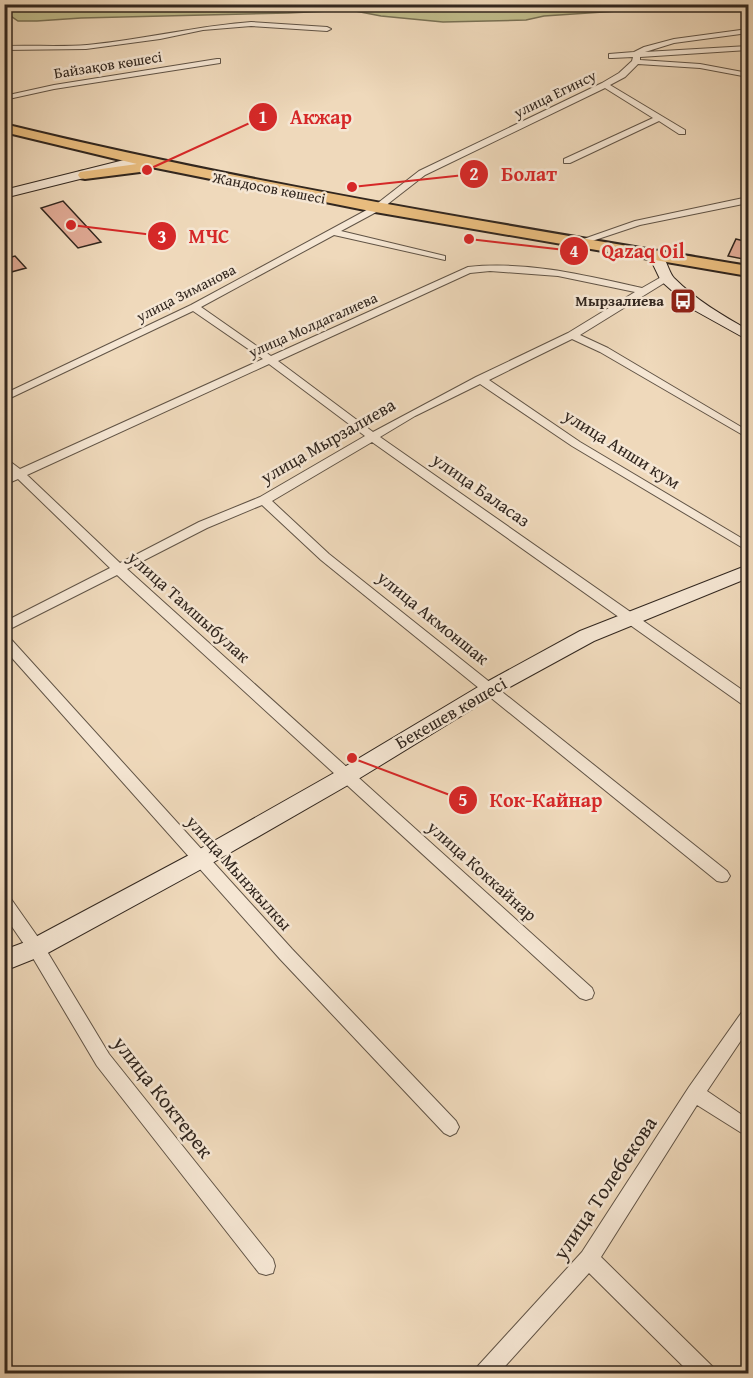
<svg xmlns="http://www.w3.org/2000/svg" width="753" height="1378" font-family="'Gentium Book Plus',serif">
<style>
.green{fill:#c0bd8c;stroke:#797256;stroke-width:1.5}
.building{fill:#e1ab96;stroke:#32271f;stroke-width:1.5}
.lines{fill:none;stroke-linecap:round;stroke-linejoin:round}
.street-casing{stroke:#615446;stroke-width:2}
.secondary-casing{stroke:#32271f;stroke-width:2}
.primary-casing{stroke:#32271f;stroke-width:4}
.street{fill:#f5e6d3;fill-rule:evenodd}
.secondary{fill:#f5e6d3;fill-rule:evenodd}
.primary{fill:#e8bc7e;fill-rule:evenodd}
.labels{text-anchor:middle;stroke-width:5;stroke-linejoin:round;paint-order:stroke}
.far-street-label{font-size:15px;fill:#32271f;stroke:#f5e6d3}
.far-poi-label{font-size:15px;font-weight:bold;fill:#32271f;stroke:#f5e6d3;text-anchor:end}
.street-label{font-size:18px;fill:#32271f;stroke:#f5e6d3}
.near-street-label{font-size:21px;fill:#32271f;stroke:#f5e6d3}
.leader{fill:none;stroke:#d62828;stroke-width:2}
.callout-dot{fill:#d62828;stroke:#f5e6d3;stroke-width:2}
.mark-label{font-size:18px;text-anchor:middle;font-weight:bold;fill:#fff}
.callout-label{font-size:20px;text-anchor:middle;font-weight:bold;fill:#d62828;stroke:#f5e6d3;stroke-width:5;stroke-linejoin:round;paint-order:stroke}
</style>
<rect width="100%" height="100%" fill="#efd9bb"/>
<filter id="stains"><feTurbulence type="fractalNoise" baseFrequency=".00333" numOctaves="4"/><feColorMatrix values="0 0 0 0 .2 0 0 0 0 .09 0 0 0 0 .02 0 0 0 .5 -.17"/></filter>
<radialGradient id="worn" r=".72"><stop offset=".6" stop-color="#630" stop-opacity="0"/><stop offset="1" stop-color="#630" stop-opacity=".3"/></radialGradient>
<path class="green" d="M17,4H748V11H618L544,16L526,20L443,22L381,16L350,10L288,13L81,18L37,21H18L8,14Z"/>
<path class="building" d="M63,201L101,242L78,248L41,208Z
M736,239L748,242L743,259L728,256Z
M15,256L26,268L4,274V259Z"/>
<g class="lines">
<g class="street-casing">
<path id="street" d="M251,22L327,27L331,29L327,31L251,26L203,30L160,39L86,49L4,50V46C32,45 60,47 87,45C142,40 196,26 251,22Z
M748,29V33L674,43L645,52L748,46V50L640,57V60L700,64L748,73V77L700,68L638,64L625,77L610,85L685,130V134H679L659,121L570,163H564V159L653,118L605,88L425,175L380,210L341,231L445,256V260L334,235L201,307L271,356L468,267C528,261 584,275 642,288L663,276H669V280L580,335L608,348L748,431V438L600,352L572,339L489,380L580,442L748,542V551L572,446L480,384L415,416L380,437L748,694V706L743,705L372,442L272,501L329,554L727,871L730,876L727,881L722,882L717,881L321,560L262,505L207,528L127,569L592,988L594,993L592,998L586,1000L580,998L117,575L4,632V622L110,568L18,479L4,485V476L11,473L4,467V457L20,469L263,359L193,311L4,401V394L191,305L374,206L419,171L602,83L619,73L632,61L633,57L612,58H609V54L634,52L644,47L674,39ZM490,271L558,276L635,292L568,333L476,377L373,432L278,361L470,273ZM269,364L365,436L260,497L199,522L120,563L27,475Z
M217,59H220V63L54,89L4,100V96L54,85Z
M748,197V203L640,225L580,245L575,242L635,221Z
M4,635L9,637L292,949L456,1121L459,1127L456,1133L450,1136L444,1133L280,959L4,649Z
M4,895L9,896L42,943L109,1054L273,1259L275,1266L273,1273L266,1275L259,1273L97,1066L30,953L4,915Z
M748,1009V1030L707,1091L748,1119V1137L697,1105L601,1257L713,1367L716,1374H691L589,1273L498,1374H474L477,1367L582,1252L689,1087L742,1012Z
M4,1361L11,1364L16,1374H4Z"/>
</g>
<g class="secondary-casing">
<path id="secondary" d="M136,157L142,161L140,164L4,198V190Z
M656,252C667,255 667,270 674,278C696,300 722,315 748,330V340L694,310L661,281L649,256Z
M748,565V578L594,641L497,694L355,781L207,866L44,955L4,971V950L28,941L191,854L341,769L483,684L580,631Z"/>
</g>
<g class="primary-casing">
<path id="primary" d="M4,124C250,184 499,224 748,266V276L375,212L146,166L145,171L140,172L85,179L80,178L78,175L80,172L137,164L4,132Z"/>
</g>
<use href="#street" class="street"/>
<use href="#secondary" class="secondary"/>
<use href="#primary" class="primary"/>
</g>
<defs>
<g id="bus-square" transform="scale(1.35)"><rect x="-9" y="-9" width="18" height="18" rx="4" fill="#8f2418" stroke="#f5e6d3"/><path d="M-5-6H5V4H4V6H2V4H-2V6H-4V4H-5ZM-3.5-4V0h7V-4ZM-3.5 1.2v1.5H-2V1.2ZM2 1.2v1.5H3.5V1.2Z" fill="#fff"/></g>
</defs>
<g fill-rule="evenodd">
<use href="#bus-square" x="683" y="301"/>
</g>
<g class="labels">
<g class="far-street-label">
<text transform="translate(108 65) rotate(-9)" y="5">Байзақов көшесі</text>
<text transform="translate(555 94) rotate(-26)" y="5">улица Егинсу</text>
<text transform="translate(269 188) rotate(11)" y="5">Жандосов көшесі</text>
<text transform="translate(186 293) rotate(-27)" y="5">улица Зиманова</text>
<text transform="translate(313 325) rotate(-24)" y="5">улица Молдагалиева</text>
</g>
<g class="far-poi-label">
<text x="664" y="306">Мырзалиева</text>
</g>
<g class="street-label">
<text transform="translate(328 441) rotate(-30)" y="6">улица Мырзалиева</text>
<text transform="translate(622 449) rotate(32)" y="6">улица Анши кум</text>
<text transform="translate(481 490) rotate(35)" y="6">улица Баласаз</text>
<text transform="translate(189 607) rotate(42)" y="6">улица Тамшыбулак</text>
<text transform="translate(433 618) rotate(39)" y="6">улица Акмоншак</text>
<text transform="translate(451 713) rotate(-30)" y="6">Бекешев көшесі</text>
<text transform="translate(482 871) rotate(42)" y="6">улица Коккайнар</text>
<text transform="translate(239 873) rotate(48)" y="6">улица Мынжылкы</text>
</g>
<g class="near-street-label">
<text transform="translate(163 1097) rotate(52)" y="7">улица Коктерек</text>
<text transform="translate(605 1188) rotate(-56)" y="7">улица Толебекова</text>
</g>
</g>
<path class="leader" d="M147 170L263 117M352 187L474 174M71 225L162 236M469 239L574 251M352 758L463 800"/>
<g class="callout-dot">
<circle cx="147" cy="170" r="6"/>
<circle cx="352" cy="187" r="6"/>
<circle cx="71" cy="225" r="6"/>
<circle cx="469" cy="239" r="6"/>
<circle cx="352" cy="758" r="6"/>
<circle cx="263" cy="117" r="15"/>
<circle cx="474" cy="174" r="15"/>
<circle cx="162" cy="236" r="15"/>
<circle cx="574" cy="251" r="15"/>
<circle cx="463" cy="800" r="15"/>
</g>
<g class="mark-label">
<text x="263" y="123">1</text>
<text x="474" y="180">2</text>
<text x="162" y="243">3</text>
<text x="574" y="257">4</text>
<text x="463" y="806">5</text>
</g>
<g class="callout-label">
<text x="321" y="124">Акжар</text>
<text x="529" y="181">Болат</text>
<text x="209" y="243">МЧС</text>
<text x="643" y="258">Qazaq Oil</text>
<text x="546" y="807">Кок-Кайнар</text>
</g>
<rect width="753" height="1378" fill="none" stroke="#efd9bb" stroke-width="24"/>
<rect x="6" y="6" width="741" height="1366" fill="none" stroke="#32271f" stroke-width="3"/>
<rect x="12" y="12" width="729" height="1354" fill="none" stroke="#32271f" stroke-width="1.5"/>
<rect width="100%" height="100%" filter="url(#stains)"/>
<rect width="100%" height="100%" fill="url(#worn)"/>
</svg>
